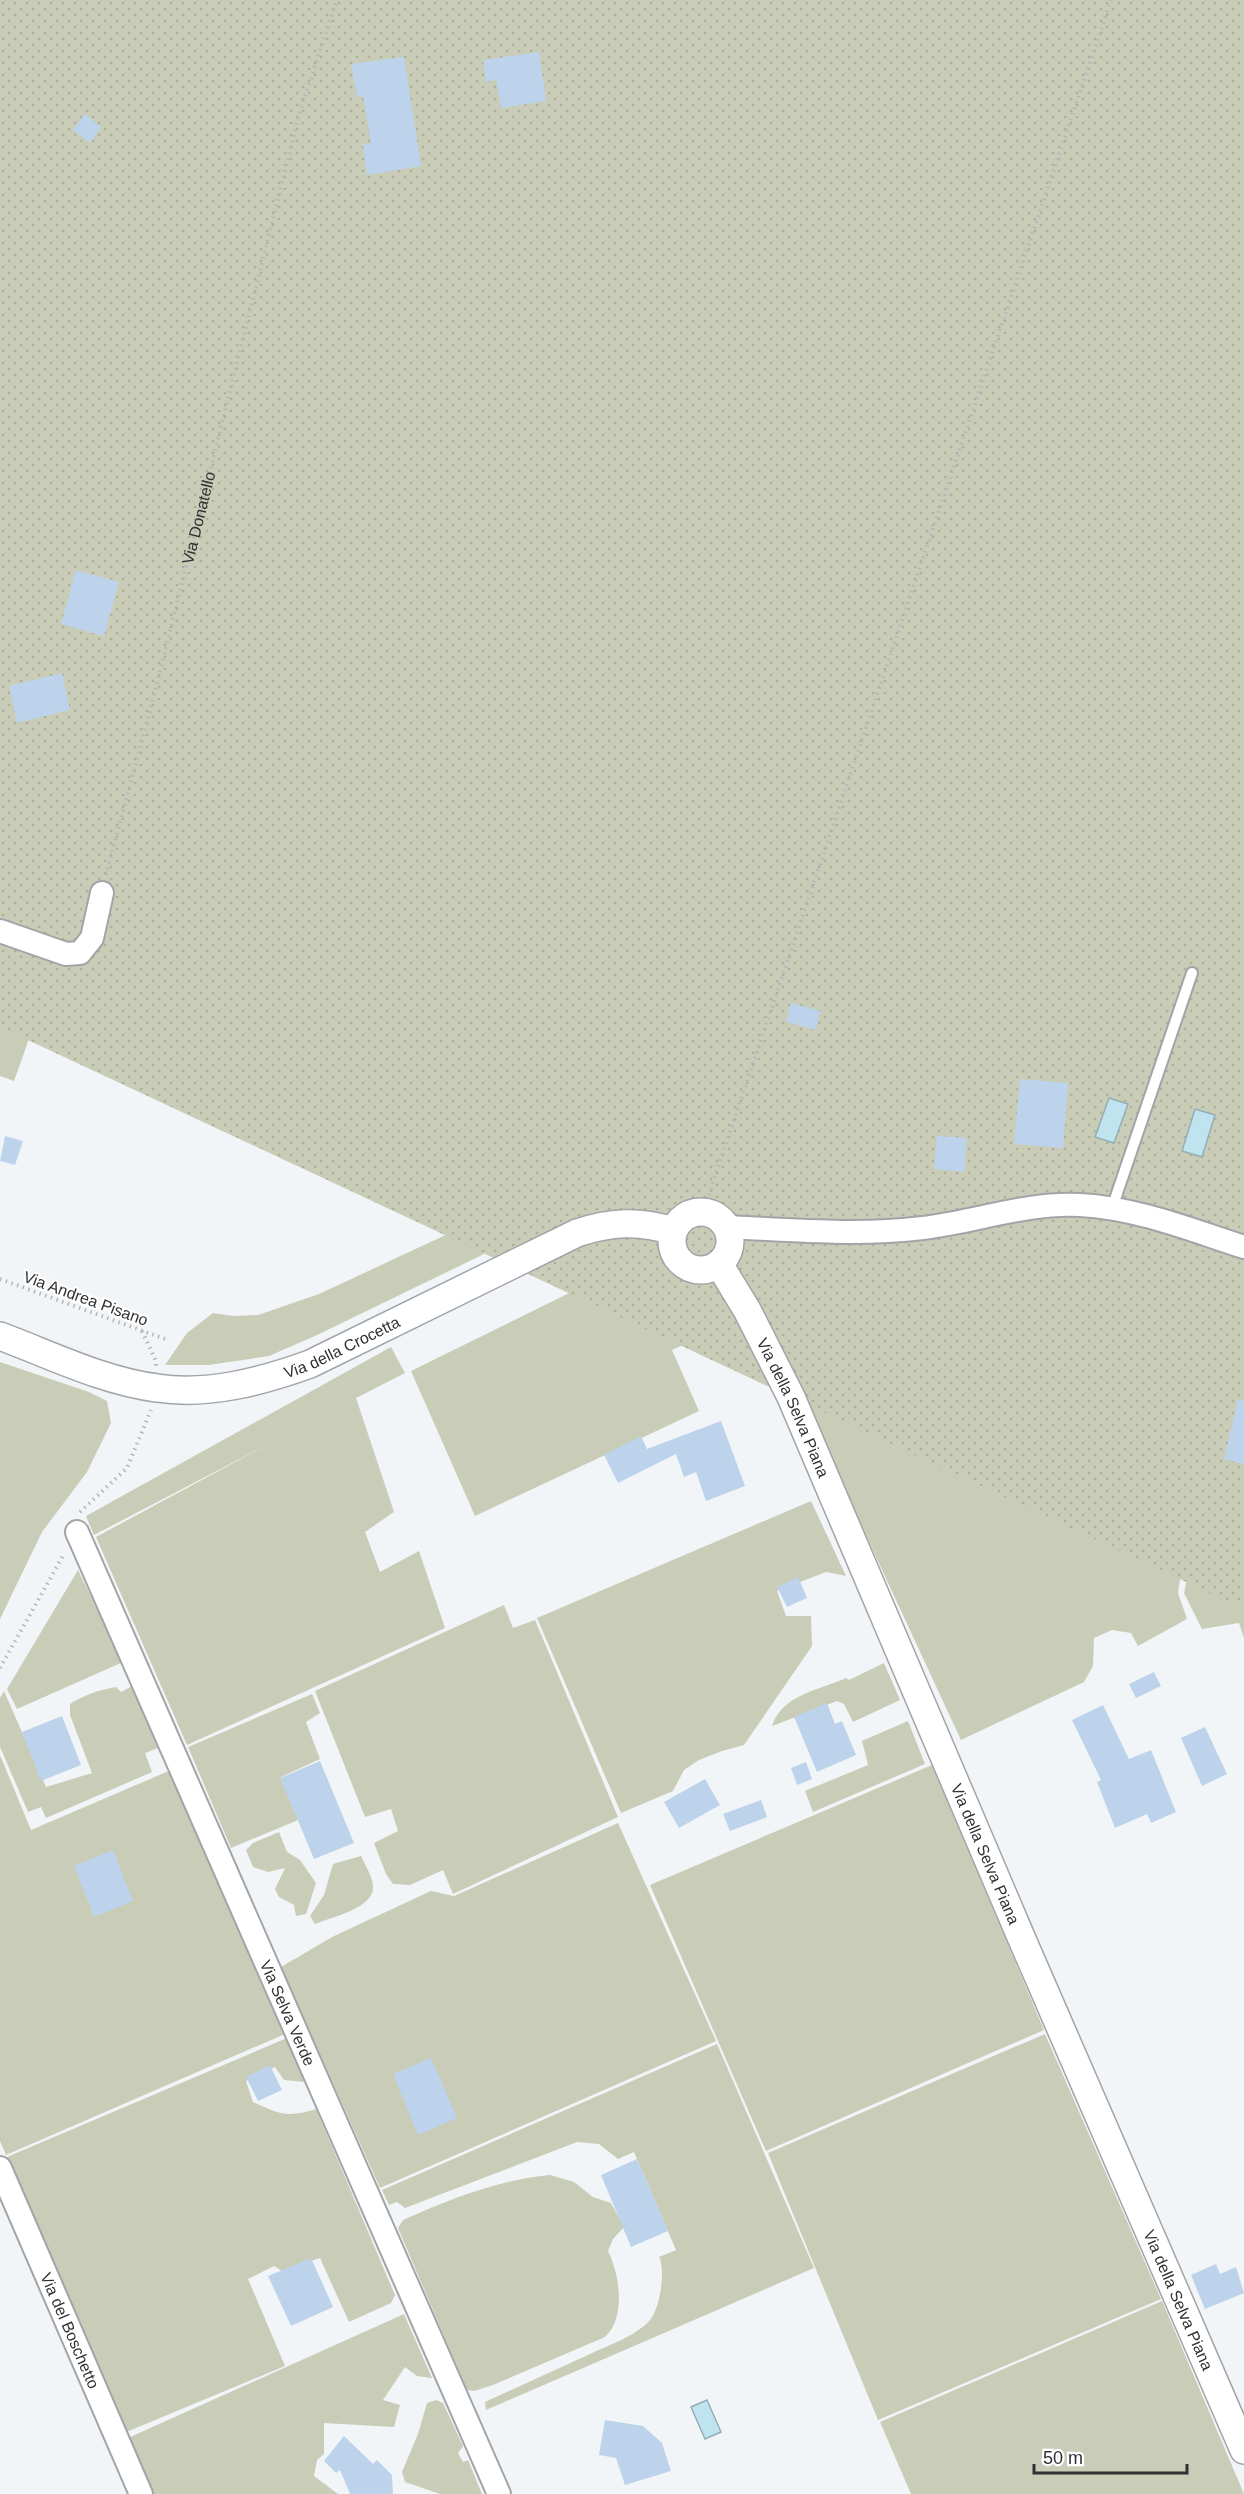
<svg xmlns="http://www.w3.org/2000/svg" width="1244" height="2494" font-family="Arial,sans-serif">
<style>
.grass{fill:#c9ccb6}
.park{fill:url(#park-dots)}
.water{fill:#bfe3ef;stroke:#94aeb6;stroke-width:1.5}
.building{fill:#bdd3eb}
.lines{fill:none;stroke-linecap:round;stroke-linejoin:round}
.service-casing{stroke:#a2a4a8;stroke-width:14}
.minor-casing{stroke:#a2a4a8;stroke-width:26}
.tertiary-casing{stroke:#a2a4a8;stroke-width:30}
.path{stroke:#b4b7b9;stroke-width:4;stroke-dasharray:1.5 4.5;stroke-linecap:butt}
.service{stroke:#fff;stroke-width:10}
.minor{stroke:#fff;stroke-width:22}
.tertiary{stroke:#fff;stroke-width:27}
.labels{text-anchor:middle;stroke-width:4.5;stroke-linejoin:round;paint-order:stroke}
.street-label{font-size:16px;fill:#303132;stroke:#fff}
</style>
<defs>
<pattern id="park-dots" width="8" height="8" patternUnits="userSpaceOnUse" patternTransform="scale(1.5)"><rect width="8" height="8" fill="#c9ccb6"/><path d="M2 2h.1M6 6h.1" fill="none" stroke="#adb09d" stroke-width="1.8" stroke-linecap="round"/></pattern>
</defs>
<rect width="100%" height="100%" fill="#f2f5f8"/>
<path class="grass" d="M0,938L54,969L14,1081L0,1076Z
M613,1157L522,1231L482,1255L317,1335L269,1356L209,1365H165L187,1333L213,1313L233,1316L258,1315L319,1294Z
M642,1257L738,1320L672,1350L699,1411L475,1516L411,1371Z
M739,1262L1187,1533L1178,1593L1187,1619L1138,1646L1131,1633L1112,1630L1094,1638L1093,1666L1084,1682L961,1740Z
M391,1347L405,1373L356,1398L394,1512L365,1532L380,1572L419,1551L445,1628L187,1745L96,1537L276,1440L94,1535L86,1516Z
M0,1362L89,1392L107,1401L111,1423L87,1472L42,1532L0,1619Z
M811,1501L846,1576L826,1572L777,1591L786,1616H811L812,1646L744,1745L722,1751L699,1760L684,1770L673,1791L621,1813L537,1618Z
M1196,1535L1244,1549V1638L1239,1623L1202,1629L1184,1593Z
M78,1570L123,1662L17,1709L7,1689Z
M504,1605L513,1628L535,1620L618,1817L453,1894L443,1870L410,1885L393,1884L386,1874L374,1843L398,1831L391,1809L365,1817L315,1691Z
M884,1663L900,1700L853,1722L844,1704L837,1701L772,1726C782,1695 819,1690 846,1678L849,1680Z
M132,1686L158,1748L145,1753L152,1772L46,1818L41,1807L28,1812L0,1747V1698L4,1691L46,1787L92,1773L70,1715V1704C84,1695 99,1690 116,1687L121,1692Z
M312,1694L320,1713L306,1722L320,1759L281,1777L298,1820L231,1848L188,1747Z
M908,1721L925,1764L813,1812L805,1791L868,1765L862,1741Z
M0,1755L31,1830L171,1770L285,2034L6,2155L0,2141Z
M932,1765L1044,2030L766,2151L650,1885Z
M618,1823L716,2041L380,2188L281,1967L332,1937L431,1891L454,1896Z
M279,1832L287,1852L300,1860L316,1883L306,1914L296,1916L294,1905L279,1897L275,1889L285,1868L268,1872L253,1867L246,1850L253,1843Z
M361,1856C365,1865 373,1877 373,1887C374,1908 332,1917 315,1924L310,1916L324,1895L333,1864Z
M1045,2034L1161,2299L878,2420L768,2153Z
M287,2038L305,2082L284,2080L275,2067L246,2081L253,2102C279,2114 288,2118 316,2109L395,2295L391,2303L349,2322L320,2258L282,2271L274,2266L248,2279L285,2366L124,2433L69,2323L7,2157Z
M717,2044L814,2268L486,2410L485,2402C520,2386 555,2370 590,2354C609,2345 636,2336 650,2320C660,2308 666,2270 659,2257L676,2250L634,2152L618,2159L599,2144L577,2142L405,2208L397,2202L389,2205L382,2190Z
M550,2175L574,2182L593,2197L611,2203L624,2227L613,2239L608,2251C620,2275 626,2318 605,2337L493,2385L474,2391L467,2390L398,2228L403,2220C451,2199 498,2180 550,2175Z
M1162,2301L1244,2494H911L880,2422Z
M404,2314L432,2378L417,2376L405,2367L383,2400L400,2405L394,2427L324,2423V2454L317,2460L314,2476L338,2494H153L128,2438Z
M436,2400L443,2403L463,2446L458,2453L463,2462L468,2460L482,2494H440L405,2482L402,2472L418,2434L427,2403Z"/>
<path class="park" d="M0,0H1244V1609L0,1027Z"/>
<path class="water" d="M1109,1098L1128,1104L1114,1143L1095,1137Z
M1195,1109L1215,1115L1202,1157L1182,1151Z
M707,2400L721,2432L705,2439L691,2407Z"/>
<path class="building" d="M539,52L546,101L501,108L496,80L486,82L483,60Z
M404,57L421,166L367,175L363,144L371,143L363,96L357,97L351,64Z
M85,114L101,127L90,143L73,130Z
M76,570L119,582L104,636L61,624Z
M62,673L70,710L17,723L9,686Z
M791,1003L820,1011L816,1030L786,1022Z
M1020,1079L1068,1083L1063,1148L1014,1144Z
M5,1136L23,1141L15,1165L0,1161Z
M937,1136L967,1138L964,1172L934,1169Z
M1238,1400H1244V1464L1224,1459Z
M721,1421L745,1486L706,1501L696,1472L684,1477L676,1454L618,1483L604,1455L641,1436L647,1449Z
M798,1577L807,1598L787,1607L777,1587Z
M1154,1672L1161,1686L1136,1698L1129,1684Z
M827,1703L835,1724L842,1721L856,1755L817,1772L794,1717Z
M1103,1705L1129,1759L1151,1750L1176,1812L1151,1823L1147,1814L1115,1828L1097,1782L1101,1780L1072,1720Z
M62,1716L81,1765L41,1781L22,1732Z
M1205,1727L1227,1774L1202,1786L1181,1738Z
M320,1761L354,1843L314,1859L280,1778Z
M806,1762L812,1779L797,1785L791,1768Z
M705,1779L720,1805L679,1828L664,1802Z
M761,1800L767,1817L730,1831L723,1814Z
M113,1850L133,1901L94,1917L74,1866Z
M431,2058L457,2118L418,2135L393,2074Z
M270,2065L282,2090L258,2101L246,2077Z
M637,2159L668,2231L631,2247L601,2175Z
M311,2258L333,2307L291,2326L268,2276Z
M1216,2264L1220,2274L1236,2267L1244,2293L1205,2309L1191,2275Z
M605,2420L643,2426L662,2443L671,2471L625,2485L616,2458L599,2455Z
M344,2436L373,2464L377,2460L392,2475L393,2494H350L340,2470L336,2473L324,2461Z"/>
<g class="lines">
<g class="service-casing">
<path id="service" d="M1112,1208L1192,973"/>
</g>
<g class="minor-casing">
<g id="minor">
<path d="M0,931L66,954L80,953L92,938L102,893"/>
<path d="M726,1227C792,1230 857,1236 923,1228C975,1222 1027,1202 1080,1205C1137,1208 1191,1230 1244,1247"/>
<path id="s2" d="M77,1532L499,2494"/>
<path id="s3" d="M0,2168L141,2494"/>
</g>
</g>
<g class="tertiary-casing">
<g id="tertiary">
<circle cx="701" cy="1241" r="29"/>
<path id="s4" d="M719,1264L747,1310L791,1397L1021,1937L1244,2450"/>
<path id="s5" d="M0,1336C51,1355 103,1381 157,1388C208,1396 263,1381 310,1364L577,1233C610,1222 639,1220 673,1231"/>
</g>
</g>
<g class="path">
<path id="s1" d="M106,875L152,703L300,111L337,0"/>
<path d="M703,1212L1111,0"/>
<path d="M0,1279L165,1339"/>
<path d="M142,1331L156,1361V1367"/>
<path d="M80,1512L127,1468L151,1410"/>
<path d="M0,1668L64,1554"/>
</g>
<use href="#service" class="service"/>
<use href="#minor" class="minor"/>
<use href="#tertiary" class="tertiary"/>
</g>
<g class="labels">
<g class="street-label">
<text dy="6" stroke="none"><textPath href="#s1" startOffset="369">Via Donatello</textPath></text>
<text transform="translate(86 1298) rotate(20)" y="6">Via Andrea Pisano</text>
<text dy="6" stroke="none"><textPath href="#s5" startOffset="358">Via della Crocetta</textPath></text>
<text dy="6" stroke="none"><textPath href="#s4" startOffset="162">Via della Selva Piana</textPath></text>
<text dy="6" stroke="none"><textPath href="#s4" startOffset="648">Via della Selva Piana</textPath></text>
<text dy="6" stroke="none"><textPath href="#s2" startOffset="525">Via Selva Verde</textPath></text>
<text dy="6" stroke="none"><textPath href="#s4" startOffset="1134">Via della Selva Piana</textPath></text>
<text dy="6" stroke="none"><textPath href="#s3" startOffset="177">Via del Boschetto</textPath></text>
</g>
</g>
<path d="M1034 2464v9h153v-9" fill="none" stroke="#303132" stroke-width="3"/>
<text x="1043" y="2464" font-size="18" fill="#303132" stroke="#ffffff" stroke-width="4.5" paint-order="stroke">50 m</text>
</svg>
